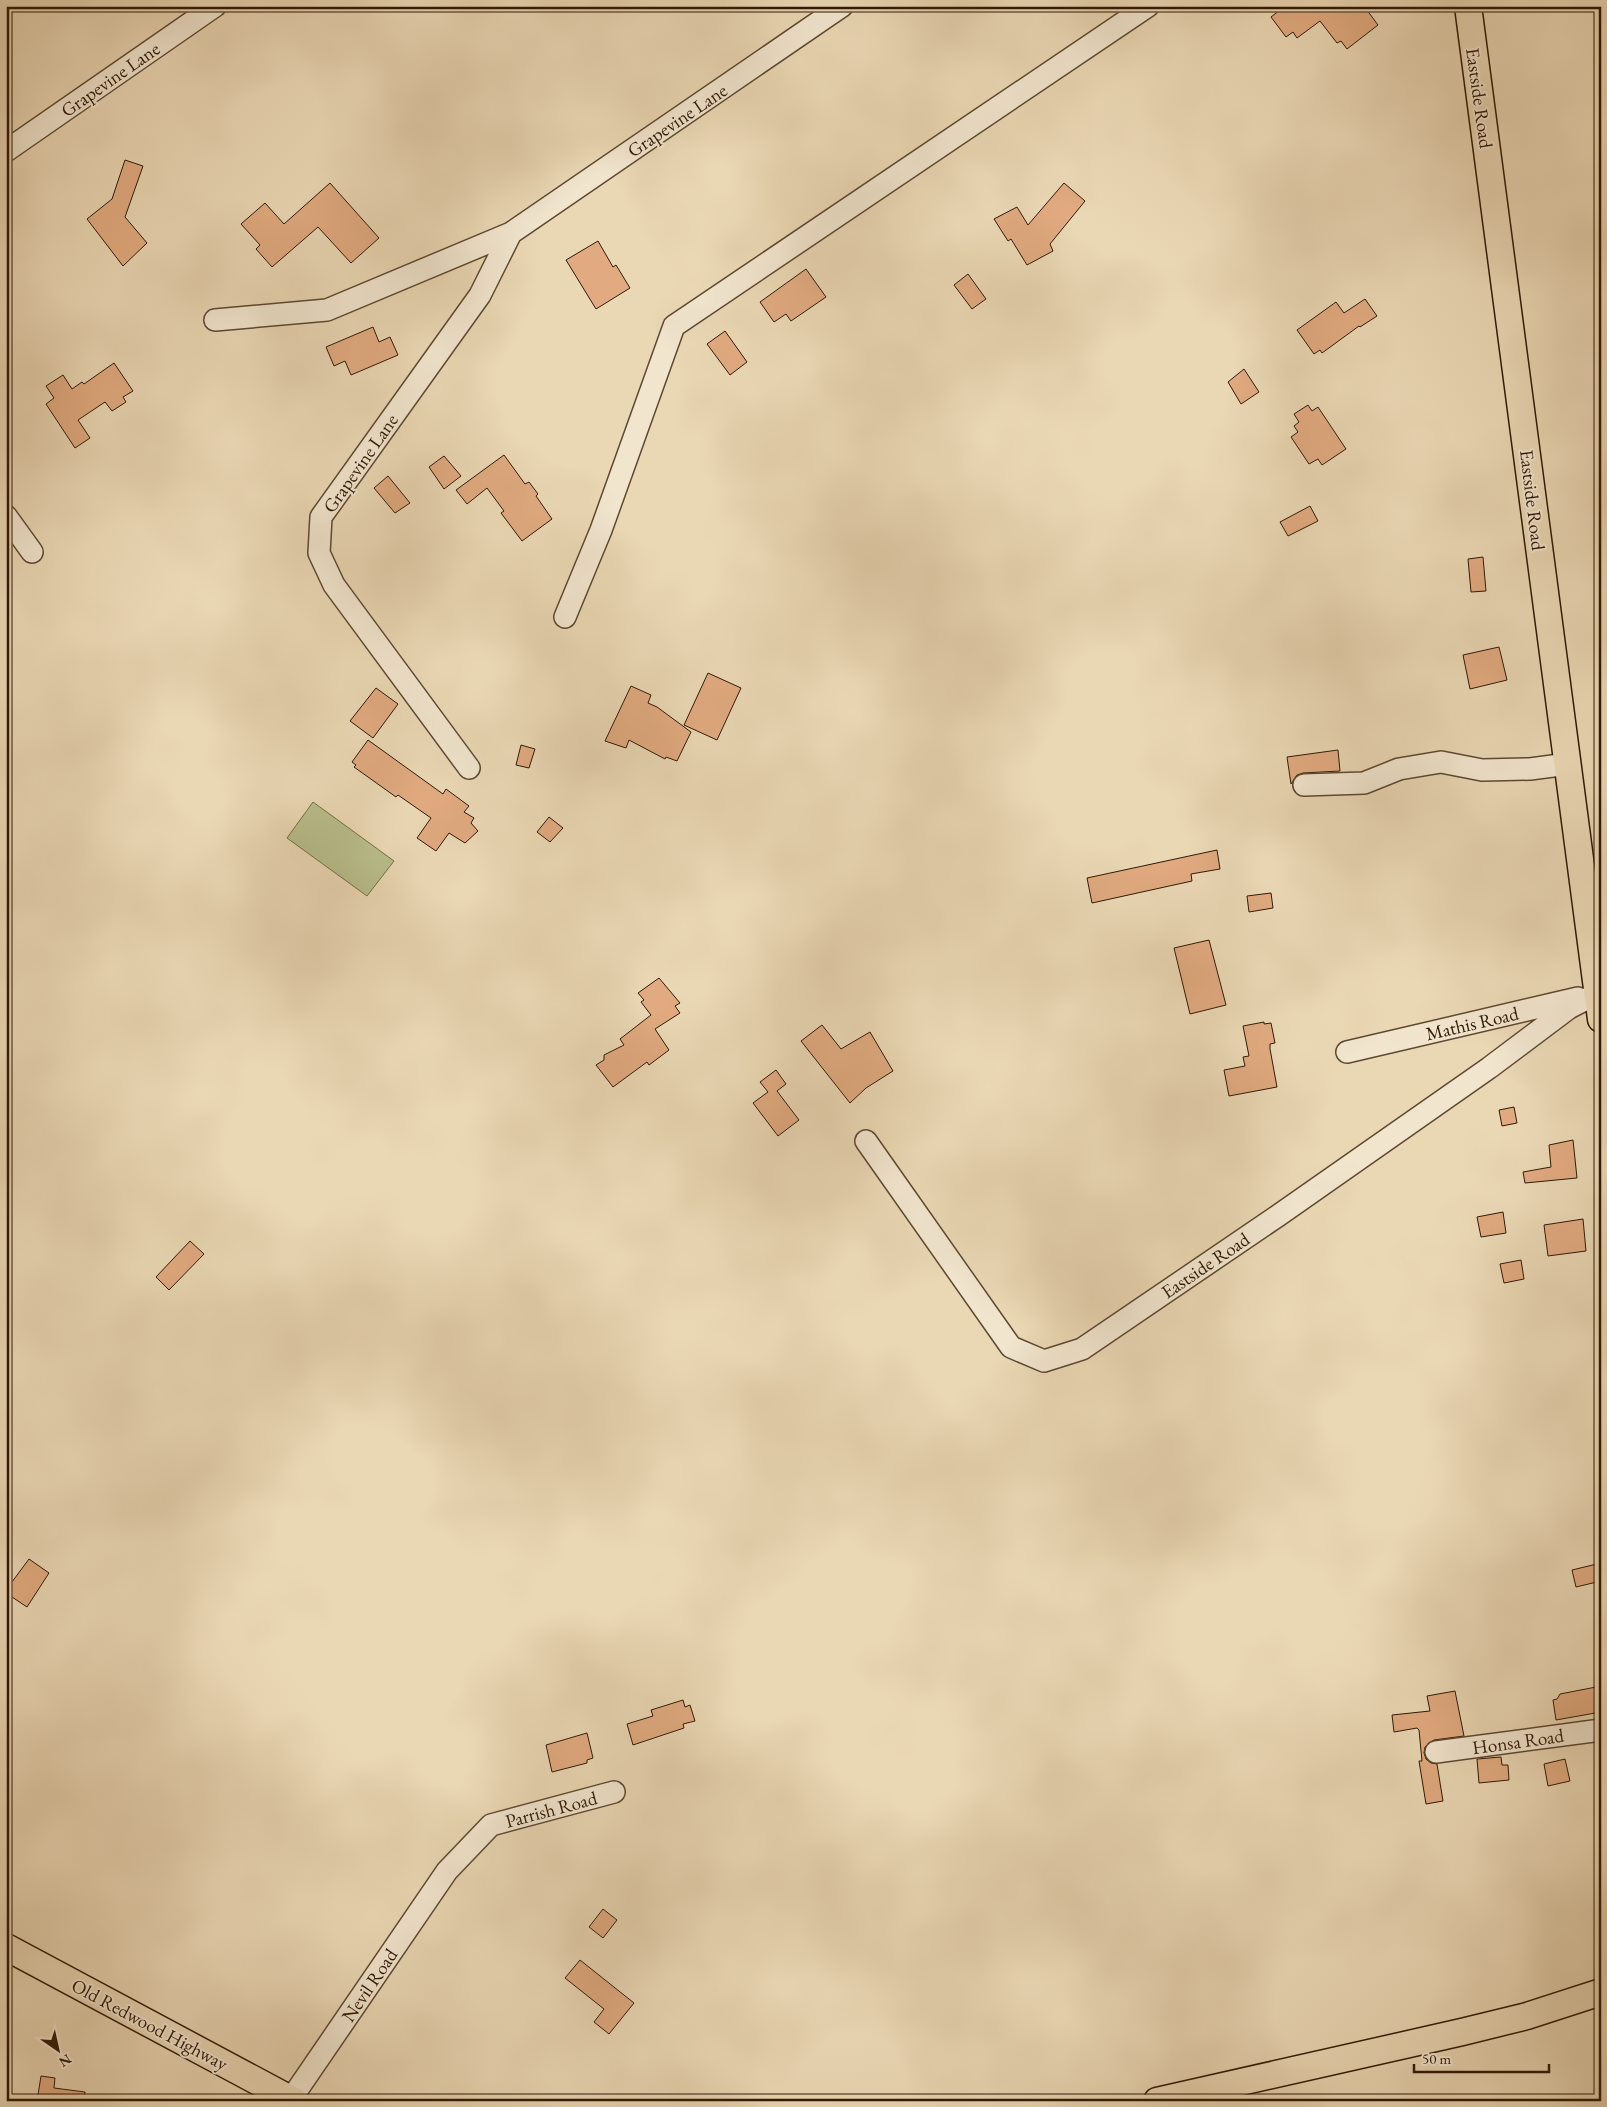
<svg xmlns="http://www.w3.org/2000/svg" width="1607" height="2107" font-family="'EB Garamond',serif">
<style>
.green{fill:#b8be8c;stroke:#746c48}
.building{fill:#e1aa80;stroke:#301905}
.lines{fill:none;stroke-linecap:round;stroke-linejoin:round}
.minor-casing{stroke:#5e4831;stroke-width:24}
.major-casing{stroke:#301905;stroke-width:29}
.minor{stroke:#f1e5ce;stroke-width:21}
.major{stroke:#ead7b4;stroke-width:26}
.labels{text-anchor:middle;stroke-width:4;stroke-linejoin:round;paint-order:stroke}
.street-label{font-size:19px;fill:#301905;stroke:#f1e5ce}
</style>
<rect width="100%" height="100%" fill="#ead7b4"/>
<filter id="stains"><feTurbulence type="fractalNoise" baseFrequency=".004" numOctaves="4"/><feColorMatrix values="0 0 0 0 .2 0 0 0 0 .09 0 0 0 0 .02 0 0 0 .5 -.17"/></filter>
<radialGradient id="worn" r=".72"><stop offset=".6" stop-color="#630" stop-opacity="0"/><stop offset="1" stop-color="#630" stop-opacity=".3"/></radialGradient>
<path class="green" d="M313,802L394,861L367,896L287,838Z"/>
<path class="building" d="M1285,6H1364L1378,25L1347,49L1341,41L1337,43L1320,21L1297,38L1293,32L1286,37L1271,17Z
M125,160L143,166L125,217L147,243L123,266L87,219L112,199Z
M330,183L379,238L351,263L318,227L272,267L256,249L260,245L241,224L265,203L284,224Z
M1064,183L1085,201L1050,244L1053,251L1027,265L1011,239L1008,241L994,219L1017,207L1028,225Z
M598,241L613,267L616,265L630,288L596,309L566,260Z
M806,269L826,297L791,321L786,314L774,322L760,302Z
M968,274L986,299L972,309L954,285Z
M1365,299L1377,316L1360,327L1359,326L1322,353L1320,350L1314,354L1297,330L1336,302L1344,313Z
M373,327L379,342L390,337L398,355L351,375L345,361L334,366L326,347Z
M725,331L747,362L730,375L707,344Z
M114,363L133,391L123,397L126,402L112,411L105,402L78,420L90,438L75,448L46,404L54,398L46,386L63,375L72,389L82,382L84,384Z
M1244,369L1259,392L1241,404L1228,382Z
M1308,405L1312,411L1318,407L1346,449L1322,465L1318,459L1309,464L1291,437L1298,432L1294,426L1299,422L1294,414Z
M504,455L525,484L529,482L538,494L536,496L552,519L522,541L501,513L504,511L487,488L467,504L456,490Z
M444,456L461,476L444,489L429,467Z
M388,476L410,503L395,513L374,488Z
M1310,506L1318,521L1288,536L1280,522Z
M1483,557L1486,591L1471,592L1468,559Z
M1499,647L1507,680L1470,689L1463,655Z
M708,673L741,688L717,740L684,725Z
M631,686L651,695L648,703L657,707L691,732L677,761L666,757L665,759L629,740L626,748L605,741Z
M376,688L398,704L373,738L350,721Z
M368,740L443,794L446,789L469,806L464,812L474,818L471,823L478,831L465,843L449,833L436,851L417,838L431,818L398,795L396,797L354,767L356,765L352,762Z
M521,745L535,749L529,768L516,765Z
M1338,750L1340,771L1303,773L1297,775L1291,784L1287,757Z
M549,817L563,828L550,842L537,832Z
M1217,850L1220,869L1191,874L1192,881L1092,903L1087,878Z
M1271,893L1273,908L1249,912L1247,896Z
M1209,940L1226,1005L1190,1014L1174,948Z
M659,978L680,1003L675,1006L680,1013L655,1029L669,1050L649,1065L647,1062L613,1087L596,1065L604,1060V1055L624,1045L620,1039L651,1015L641,1002L644,1000L638,993Z
M1264,1022V1024L1271,1023L1275,1043L1270,1044V1049L1277,1087L1229,1096L1224,1070L1245,1066L1243,1057L1249,1056L1243,1026Z
M822,1025L841,1049L870,1032L893,1071L866,1088L850,1103L801,1041Z
M776,1070L786,1084L777,1091L799,1120L778,1136L753,1103L768,1092L760,1082Z
M1514,1107L1517,1123L1502,1126L1499,1110Z
M1573,1140L1577,1178L1525,1183L1523,1172L1551,1167L1549,1145Z
M1503,1212L1506,1233L1481,1237L1477,1217Z
M1583,1219L1586,1251L1548,1256L1544,1225Z
M190,1241L204,1254L169,1290L156,1277Z
M1521,1260L1524,1279L1504,1283L1500,1264Z
M29,1559L49,1573L27,1607L6,1593V1590Z
M1601,1563V1581L1576,1587L1572,1570Z
M1596,1687L1601,1712L1556,1720L1553,1700L1557,1699L1560,1694Z
M1455,1691L1464,1736L1434,1740L1425,1747L1424,1753L1426,1759L1431,1763L1437,1764L1443,1801L1426,1804L1419,1761H1422L1419,1730L1417,1728L1394,1732L1392,1715L1430,1711L1427,1696Z
M683,1700L685,1707L690,1705L695,1721L683,1724L684,1728L633,1745L627,1724L653,1716L651,1710Z
M587,1733L593,1758L587,1760V1763L552,1772L546,1745Z
M1501,1757L1502,1765H1508L1509,1780L1479,1783L1477,1759Z
M1565,1759L1570,1781L1548,1786L1544,1764Z
M603,1909L617,1920L603,1938L589,1927Z
M580,1960L634,2003L609,2034L594,2022L604,2009L565,1978Z
M41,2076L55,2078L54,2088L85,2092L84,2101H37Z"/>
<g class="lines">
<g class="minor-casing">
<path id="minor" d="M6,151L215,6
M215,320L327,310L511,233L842,6
M6,516L32,552
M565,617L601,530L674,326L1148,6
M469,768L334,585L319,553L321,517L480,295L511,233
M1304,785L1364,783L1399,769L1441,762L1482,770L1530,769L1568,764
M1347,1052L1578,998
M866,1141L1011,1347L1044,1361L1082,1349L1279,1215L1489,1068L1569,1008L1598,993
M1436,1752L1601,1730
M291,2099L447,1871L491,1825L614,1792"/>
</g>
<g class="major-casing">
<path id="major" d="M1468,6L1601,1019
M6,1947L294,2101
M1157,2101L1462,2032L1527,2016L1601,1992"/>
</g>
<use href="#minor" class="minor"/>
<use href="#major" class="major"/>
</g>
<g class="labels">
<g class="street-label">
<text transform="translate(110 79) rotate(-35)" y="7">Grapevine Lane</text>
<text transform="translate(1480 98) rotate(82)" y="7">Eastside Road</text>
<text transform="translate(677 120) rotate(-34)" y="7">Grapevine Lane</text>
<text transform="translate(360 463) rotate(-55)" y="7">Grapevine Lane</text>
<text transform="translate(1533 500) rotate(83)" y="7">Eastside Road</text>
<text transform="translate(1472 1023) rotate(-13)" y="7">Mathis Road</text>
<text transform="translate(1205 1265) rotate(-34)" y="7">Eastside Road</text>
<text transform="translate(1518 1741) rotate(-8)" y="7">Honsa Road</text>
<text transform="translate(551 1809) rotate(-15)" y="7">Parrish Road</text>
<text transform="translate(369 1985) rotate(-56)" y="7">Nevil Road</text>
<text transform="translate(150 2024) rotate(28)" y="7">Old Redwood Highway</text>
</g>
</g>
<rect width="1607" height="2107" fill="none" stroke="#ead7b4" stroke-width="25"/>
<rect x="8" y="8" width="1592" height="2092" fill="none" stroke="#301905" stroke-width="2.5"/>
<rect x="12" y="12" width="1582" height="2082" fill="none" stroke="#301905"/>
<g transform="translate(58 2050) rotate(146)" stroke="#f1e5ce" stroke-width="4" paint-order="stroke">
<path d="M0-4L9 19L0 12L-9 19Z" fill="#301905"/>
<text y="-8" font-size="14" font-weight="bold" text-anchor="middle" fill="#301905">N</text>
</g>
<path d="M1414 2064v8h135v-8" fill="none" stroke="#301905" stroke-width="2.5"/>
<text x="1422" y="2064" font-size="15" fill="#301905" stroke="#f1e5ce" stroke-width="4" paint-order="stroke">50 m</text>
<rect width="100%" height="100%" filter="url(#stains)"/>
<rect width="100%" height="100%" fill="url(#worn)"/>
</svg>
